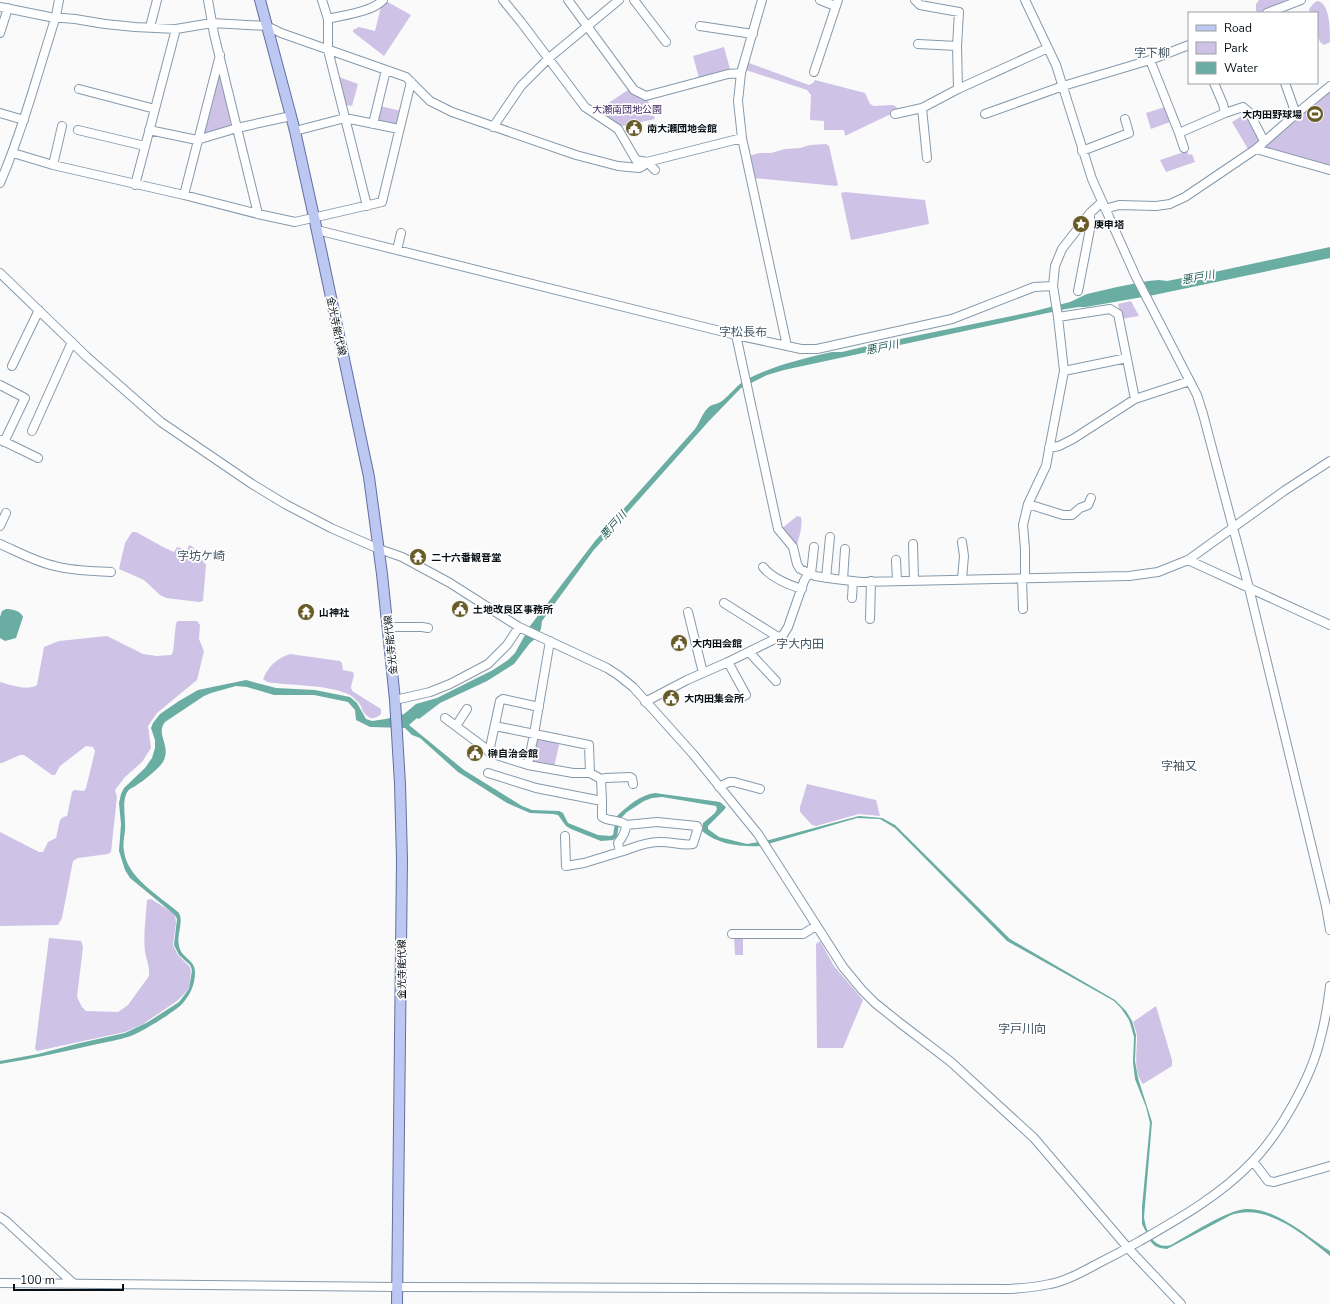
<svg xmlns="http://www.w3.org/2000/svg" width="1330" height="1304" font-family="'Nunito Sans','Noto Sans JP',sans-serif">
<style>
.green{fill:#cfc2e7}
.water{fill:#6aada3}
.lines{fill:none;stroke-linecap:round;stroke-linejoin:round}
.minor-casing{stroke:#859aac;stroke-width:10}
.major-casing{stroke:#6070a0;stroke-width:12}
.minor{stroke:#fff;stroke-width:8}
.major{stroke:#bcc8f2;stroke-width:10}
.labels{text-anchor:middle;stroke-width:3.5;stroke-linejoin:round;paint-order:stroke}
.park-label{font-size:10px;fill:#391f58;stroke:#fff}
.poi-label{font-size:10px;font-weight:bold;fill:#081016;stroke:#fff;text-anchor:start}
.street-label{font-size:10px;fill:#081016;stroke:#fff}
.water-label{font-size:11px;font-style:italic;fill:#245c55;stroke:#fff}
.quarter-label{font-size:12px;fill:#405463;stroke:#fff}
</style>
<rect width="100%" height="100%" fill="#fafafa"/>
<path class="green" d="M1259,0H1285L1286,1L1285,3L1259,13L1256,11V4Z
M386,1L411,15L384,56L353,32V30L359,27L375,31L381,7Z
M1317,1C1330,2 1330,30 1330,42L1324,45L1320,42L1317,34V13H1310L1309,9L1313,4Z
M724,47L730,69L699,78L693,56Z
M749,63L809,85L813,83L815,80L865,93L870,104L874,106L893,105L895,106L897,108V111L845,136L844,130H824V121L810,120L811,95L807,90L746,70Z
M218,74L221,77L231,125L227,128L203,133Z
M339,77L358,84L352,106L346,105Z
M628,90L642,100H648L655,119L622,126L595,112Z
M1330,90V165L1261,149Z
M380,106L401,111L397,125L379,122L377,118Z
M1165,107L1170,122L1151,129L1146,113Z
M1245,114L1258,135L1259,143L1249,149H1248L1232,122Z
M826,144L829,146L838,185L836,186L755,178L749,156L759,153H771L785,149L800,148L810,145Z
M1187,151L1189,155L1192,154L1195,162L1166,172L1160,160Z
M845,192L925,200L929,224L851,240L841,193Z
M1131,301L1139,316L1121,319L1118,304Z
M797,516L801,517C803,527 799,536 797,545L781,529Z
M132,532H136L165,548L174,552L177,547L187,550L189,545L192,546L206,565L203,601L199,602L166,598L160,595L144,580L119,569L125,543Z
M178,621H197L200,625L199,639L204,651L197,680L157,713L148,726L151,748L142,762L125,777L115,790L117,797L111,852L108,854L78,858L73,861L62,918L58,925L0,926V832L39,852H43L48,842L56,838L60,820L63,817L67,816L72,792L74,790L84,791L86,788L95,751L93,747L86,746L60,766L55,775H52L24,755H20L2,763H0V682C11,685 27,691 37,685L44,647L59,641L107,636L143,654L157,656L171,655L173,652L176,623Z
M290,654L340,661L342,663L343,670L353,672L354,675L351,687L352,691L381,709V714C376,719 370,720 365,714C362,712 362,706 359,703C357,701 353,697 350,695C328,684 291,686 267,682L263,679C268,667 277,658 290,654Z
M536,738L560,741L554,767L534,765L532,759Z
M807,784L876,800L880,816L859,814L816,826L812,825L800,812V807Z
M151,899L175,914L176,923L173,945L178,955L189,966L191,970L189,989L177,1001L143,1024L125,1032L37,1051L35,1049L49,938L81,941L83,947L77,997L82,1007L86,1011L118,1012L128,1005L149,976C150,967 146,959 145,951C143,935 146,917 147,900Z
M734,937H743V955H735Z
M820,941L834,966L863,1000L843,1048H817L816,944Z
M1156,1006L1172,1060V1066L1143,1084C1133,1071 1137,1053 1137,1037C1137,1032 1134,1027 1133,1022Z"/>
<path class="water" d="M1330,247V258L1154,295L1086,307H1079L1066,309L784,370L767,375L741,388L709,421L593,551L542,621L541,629L535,639L530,643L514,664L487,681L440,703L419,719L417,718L409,725L464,770L522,806L532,810L559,811L563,813L568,823L598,835L610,836L613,835L616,818L618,815C629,805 640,795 655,793L720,802L726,807L724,810L708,826V829L719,837L747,844L769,840L859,816L882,818L895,825L1010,939L1115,1000L1126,1011L1132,1021L1136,1035L1135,1061L1138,1078L1152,1122L1144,1217C1146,1232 1154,1250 1171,1245C1189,1235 1227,1210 1246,1209C1260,1208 1275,1215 1287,1222C1302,1230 1315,1242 1330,1251V1256C1303,1234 1267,1203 1231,1215L1167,1249L1160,1248L1155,1246L1151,1242L1142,1224V1207L1150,1123L1146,1107L1135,1079L1133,1062L1134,1037L1131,1026L1129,1020L1121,1008L1114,1001L1007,941L895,828L880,819L857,818L761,846C742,847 718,845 702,831L703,823L715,813L717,809L716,806L662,797L652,798L644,801L627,812L621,818L619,824L617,837L613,840L601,841L571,829L566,826L558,815L553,814L530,813L507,803L458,772L420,738L412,735L405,728L370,727L356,720L355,710L348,702L314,695H274L247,687L236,686L211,693L204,696L165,722C155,735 172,745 163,762C159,768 145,780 138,784C135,787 130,788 128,791C122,799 125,814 125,824C126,833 122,841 124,851C127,878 160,896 179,913C184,923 176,935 179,946C181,958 196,960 195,973C195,984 190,995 183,1003C175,1012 143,1031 131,1036C119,1040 105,1042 93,1045C62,1052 31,1059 0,1064V1061L38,1054L80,1043L125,1033L148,1022L179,1002L189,989L192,970L190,965L179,955L174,945L177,919L175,915L130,878L125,870L119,851L121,824L119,803L121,794L124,788L145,768L152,758L155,748V740L151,728L153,723L160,714L179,701L198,690L246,680L276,688L315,690L350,697L357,703L366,719L372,721L386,719L404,714L416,704L437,698L493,670L508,660L515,653L530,626L595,541L695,429C700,422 703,411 710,406C714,404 718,404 722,401C730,395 736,386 744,381C768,367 805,358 832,352H842L871,345L1031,312L1070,302L1087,294L1117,287L1148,281L1159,280L1167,281L1219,271Z
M6,609C12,609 21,611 23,617L16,638L5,641L0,638V617L2,611Z"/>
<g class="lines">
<g class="minor-casing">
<path id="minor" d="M208,0L214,34L258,214
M322,0L328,19V50L367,206
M503,0L521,22L585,107L618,129L636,160L647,162L742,138
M568,0L634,90L646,96L728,74L741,73
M634,0L666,42
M762,0L741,73L738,101L742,138L787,346
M820,0L835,6
M915,0L920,5L959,12L957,46L958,89
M1025,0L1056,65L1092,179L1136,277L1197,395L1203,414L1249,588L1326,906L1330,930
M0,7L50,17L75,19L105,24L135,27L176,29L212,23L267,26L281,33L406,77L430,101L452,112L576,155L618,166L639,168L643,166L647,162
M1267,13L1301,0
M328,19C344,15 372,12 383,0
M700,26L753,34
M150,27L157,0
M0,33L8,8
M918,44L957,46
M1150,60L1179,133
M814,72L838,0
M1214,83L1223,104L1225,113L1243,107L1249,112L1264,141
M1285,83L1296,114
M79,89L155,109
M922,108L927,158
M0,113L24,120
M895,114L922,108L958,89L1048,48
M985,114L1063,86L1150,60L1189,45
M373,124L386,70
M493,127L521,86L549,58L619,0
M78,130L145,146
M149,130L197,140L237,128L291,116
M295,131L345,118L399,129
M1184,148L1179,133L1225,113
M1256,149L1330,170
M1082,151L1129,133L1125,119
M13,153L53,165L184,195L258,214L295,222L382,202L411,82
M647,162L655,170
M53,165L62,126
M0,183C23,129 38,72 56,16L59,0
M135,185L176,29
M184,195L220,55
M1105,209L1119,205L1156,206L1170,204L1185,197L1256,149L1296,114L1330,86
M317,230L736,335L801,349H817L952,319L1034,287L1053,286
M397,250L401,233
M0,273L87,357L161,422L252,484L285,504L331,528L379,549L402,557L450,583L519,627L607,668L618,675L633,687L693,754L758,834L843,967L862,990L875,1003L900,1023L951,1062L1034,1138L1128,1248L1181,1304
M1078,291L1090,229V213
M736,335L778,529L793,547L797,564L800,569L815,576L835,579L861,582L1129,576L1158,572L1188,560L1284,491L1330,461
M12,366L39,310
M1064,371L1127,358
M0,385L25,398L4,442
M1135,399L1190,381
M32,431L72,342
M1,440L38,458
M1049,448L1059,446L1073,439L1135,399L1118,314L1110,309L1058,317
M1028,504L1063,515H1072L1080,508L1088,505L1091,498
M0,526L6,513
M962,542L964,556L962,579
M0,544C18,552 36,562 55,566C73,571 92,571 111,572
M913,544L914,580
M896,560L897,581
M1188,560L1330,625
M763,567C772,578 789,585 802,589
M826,578L830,537
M1022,579L1023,609
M1025,579V549L1023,525L1028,504L1046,466L1064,371L1058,317L1053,286L1055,266L1062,249L1090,213L1102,202
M843,580L845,549
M852,598L853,581
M724,603L778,637
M688,612L703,673
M870,619L871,581
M388,627H422L428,628
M749,652L776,681
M728,662L746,695L738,699
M395,700L430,692L450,684L488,664L507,645L519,627
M645,702L687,680L728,662L783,635L788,627L804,581L807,576L811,574L814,547
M445,718L493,754L528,765L573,773H590L589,745L495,726
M456,726L467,709
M489,752L500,701L503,699L539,707
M528,765L534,734L550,641
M488,773L536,788L602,801L601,779
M590,773L601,779L606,778L630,777L632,778L633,784
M719,787L729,782H734L760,789
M565,836L566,866L584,863L620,852L618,843C622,838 626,832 626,825C619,819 609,822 602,817V801
M620,852C633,848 645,842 658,842C670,841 682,846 693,844L698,828L697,826L657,822L626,825
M732,934H803L816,926
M1253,1161L1268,1181L1274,1182L1330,1166
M0,1217L6,1221L74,1284
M0,1283L397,1287L1010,1289C1024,1288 1037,1287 1050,1284C1066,1281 1082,1272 1097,1264C1111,1257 1126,1249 1140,1241C1180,1218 1221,1195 1253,1161C1280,1133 1311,1078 1320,1040C1325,1022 1328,1004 1330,986"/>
</g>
<g class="major-casing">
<path id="major" d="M260,0L295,131L314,217L369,477L382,574L395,700L400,784L402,860L397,1304"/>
</g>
<use href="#minor" class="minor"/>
<use href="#major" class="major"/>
</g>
<defs>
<g id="stadium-disc" transform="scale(0.9)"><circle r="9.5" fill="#685b28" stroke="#fff"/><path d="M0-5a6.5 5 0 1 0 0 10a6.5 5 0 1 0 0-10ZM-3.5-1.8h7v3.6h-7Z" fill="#fff"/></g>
<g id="civic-disc" transform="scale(0.9)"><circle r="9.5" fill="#685b28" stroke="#fff"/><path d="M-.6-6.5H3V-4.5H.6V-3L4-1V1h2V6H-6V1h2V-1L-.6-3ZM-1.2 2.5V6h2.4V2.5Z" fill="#fff"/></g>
<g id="sight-disc" transform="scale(0.9)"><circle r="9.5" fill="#685b28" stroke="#fff"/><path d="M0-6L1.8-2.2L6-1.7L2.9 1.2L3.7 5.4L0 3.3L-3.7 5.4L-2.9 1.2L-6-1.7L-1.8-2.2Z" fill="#fff"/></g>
<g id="temple-disc" transform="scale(0.9)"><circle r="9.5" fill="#685b28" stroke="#fff"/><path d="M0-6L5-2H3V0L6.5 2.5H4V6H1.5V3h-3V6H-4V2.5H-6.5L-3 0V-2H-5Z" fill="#fff"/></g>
</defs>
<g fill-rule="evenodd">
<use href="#stadium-disc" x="1315" y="114"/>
<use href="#civic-disc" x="634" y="128"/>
<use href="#sight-disc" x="1081" y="224"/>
<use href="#temple-disc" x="418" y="557"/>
<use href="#civic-disc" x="460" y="609"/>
<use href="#temple-disc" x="306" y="612"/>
<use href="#civic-disc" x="679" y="643"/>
<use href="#civic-disc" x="671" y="698"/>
<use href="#civic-disc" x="475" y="753"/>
</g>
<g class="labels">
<g class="park-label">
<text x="627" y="113">大瀬南団地公園</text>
</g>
<g class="poi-label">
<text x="1302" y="118" text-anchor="end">大内田野球場</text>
<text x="647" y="132">南大瀬団地会館</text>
<text x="1094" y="228">庚申塔</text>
<text x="431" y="561">二十六番観音堂</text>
<text x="473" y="613">土地改良区事務所</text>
<text x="319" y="616">山神社</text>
<text x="692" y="647">大内田会館</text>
<text x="684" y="702">大内田集会所</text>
<text x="488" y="757">榊自治会館</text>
</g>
<g class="street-label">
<text transform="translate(337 326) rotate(78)" y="4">金光寺能代線</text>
<text transform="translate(390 645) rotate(-96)" y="4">金光寺能代線</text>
<text transform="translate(401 969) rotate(-90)" y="4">金光寺能代線</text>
</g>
<g class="water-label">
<text transform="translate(1198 277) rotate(-11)" y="4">悪戸川</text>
<text transform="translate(882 347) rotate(-12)" y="4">悪戸川</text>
<text transform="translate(613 525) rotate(-49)" y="4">悪戸川</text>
</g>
<g class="quarter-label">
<text x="1152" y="57">字下柳</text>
<text x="743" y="336">字松長布</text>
<text x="201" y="560">字坊ケ崎</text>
<text x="800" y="648">字大内田</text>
<text x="1179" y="770">字袖又</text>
<text x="1022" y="1033">字戸川向</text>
</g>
</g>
<rect x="1188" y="12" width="130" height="72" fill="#ffffff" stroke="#9c9fa2"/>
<rect x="1196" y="25" width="20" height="6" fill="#bcc8f2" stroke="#9c9fa2"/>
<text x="1224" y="32" font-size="12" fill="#081016">Road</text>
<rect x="1196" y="42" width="20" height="12" fill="#cfc2e7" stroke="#9c9fa2"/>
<text x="1224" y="52" font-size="12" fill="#081016">Park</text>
<rect x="1196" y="62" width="20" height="12" fill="#6aada3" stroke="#9c9fa2"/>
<text x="1224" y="72" font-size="12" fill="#081016">Water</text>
<path d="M14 1284v6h109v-6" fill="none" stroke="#081016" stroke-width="2"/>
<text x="20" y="1284" font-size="12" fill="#081016" stroke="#ffffff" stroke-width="3" paint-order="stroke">100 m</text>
</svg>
